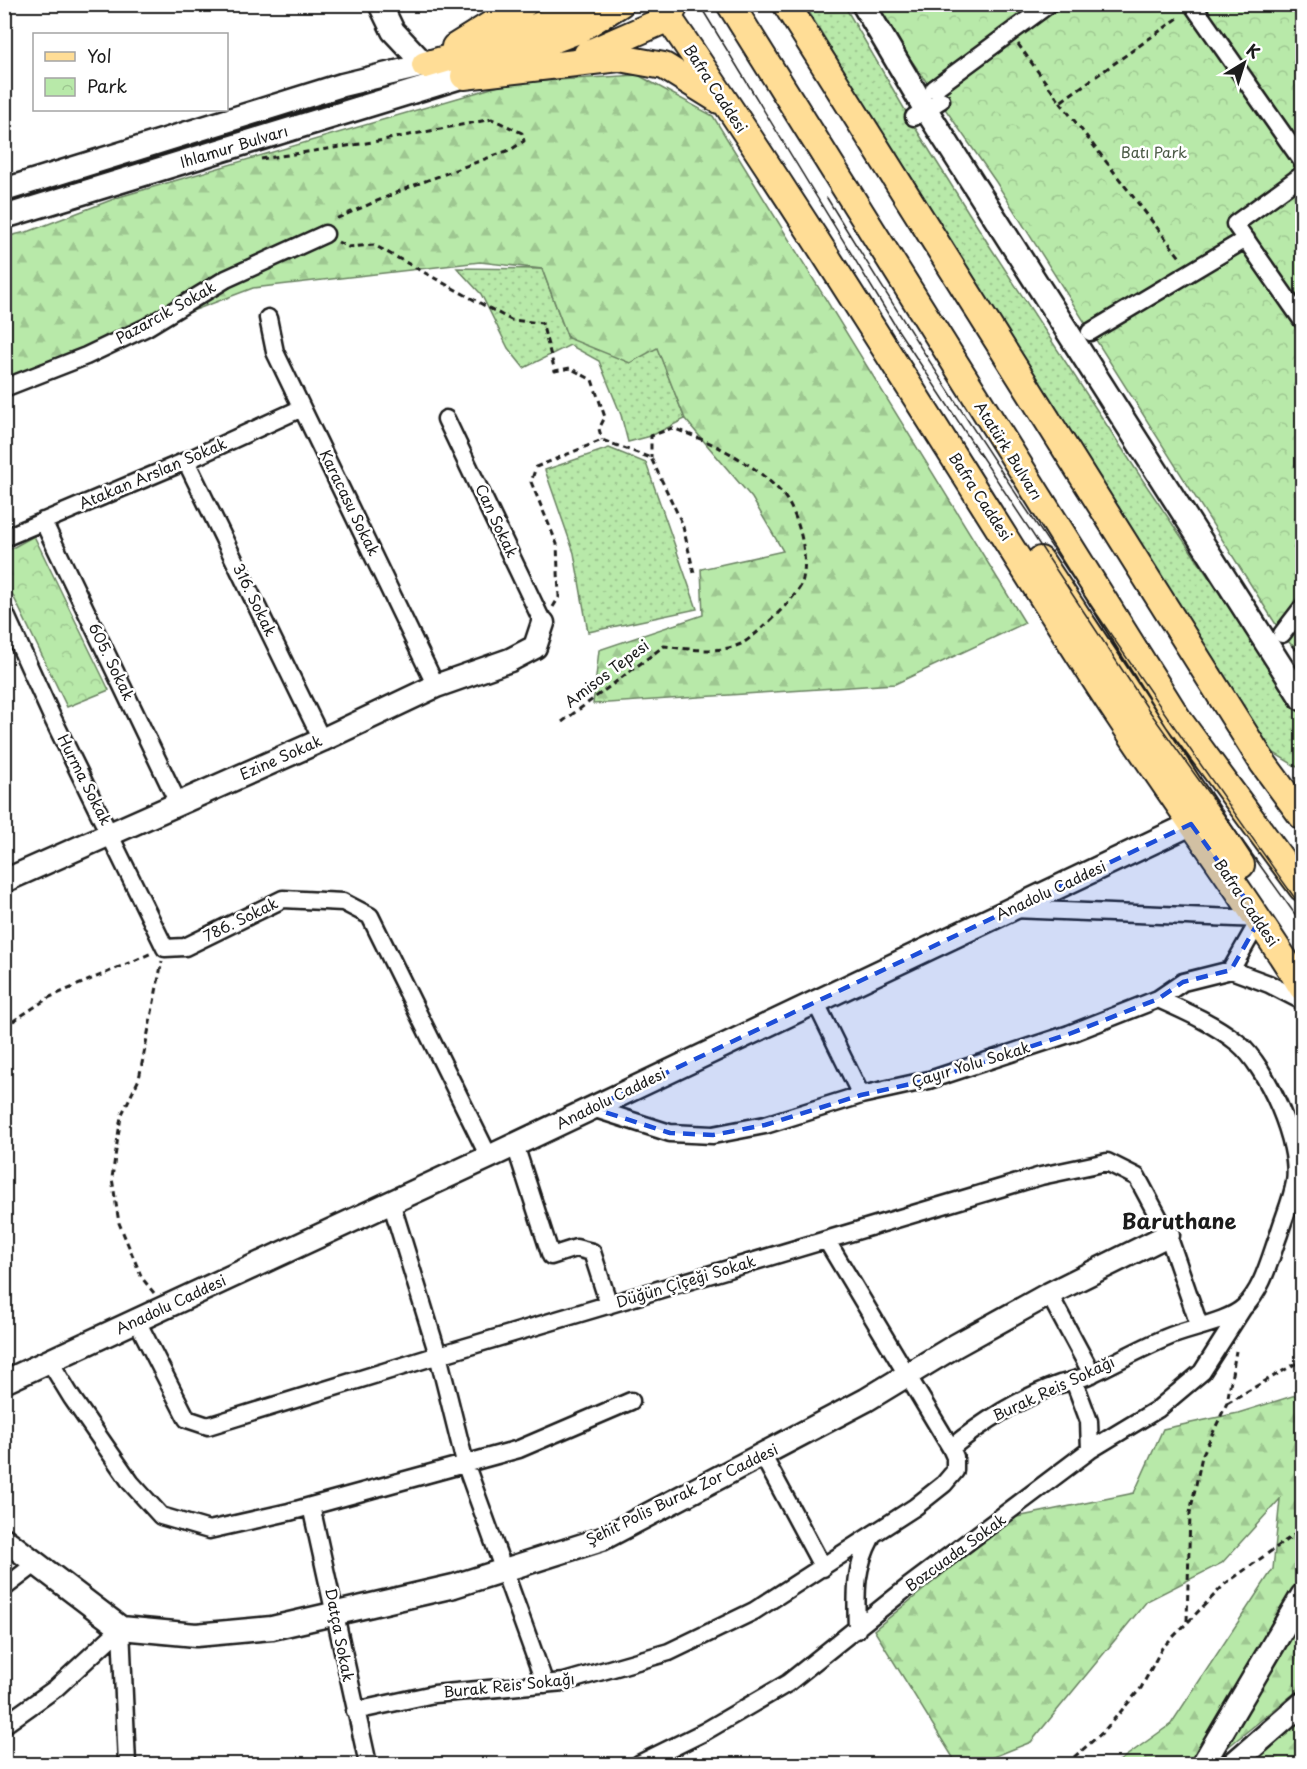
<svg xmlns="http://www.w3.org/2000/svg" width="1307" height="1769" font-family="'Playpen Sans',sans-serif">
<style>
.grass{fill:url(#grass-dots);stroke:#6a8262;stroke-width:1.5}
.forest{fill:url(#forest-firs);stroke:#6a8262;stroke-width:1.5}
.park{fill:url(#park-crowns);stroke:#6a8262;stroke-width:1.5}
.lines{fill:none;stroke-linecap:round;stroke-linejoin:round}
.street-casing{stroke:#1c1c1c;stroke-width:21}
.secondary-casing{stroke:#1c1c1c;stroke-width:27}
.primary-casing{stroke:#1c1c1c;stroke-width:30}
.path{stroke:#1c1c1c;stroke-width:3;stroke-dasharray:6 4.5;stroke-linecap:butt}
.street{stroke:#fff;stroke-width:16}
.secondary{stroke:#fff;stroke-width:22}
.primary{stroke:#ffdd96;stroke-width:26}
.tram{stroke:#1c1c1c;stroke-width:1.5}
.marked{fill:#1d4ed8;fill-opacity:0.2;stroke:#1d4ed8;stroke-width:4.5;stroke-dasharray:12 8;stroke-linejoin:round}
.labels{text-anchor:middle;stroke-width:5;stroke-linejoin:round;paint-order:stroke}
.street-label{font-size:15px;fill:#1c1c1c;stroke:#fff}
.park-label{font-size:15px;fill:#4b5a46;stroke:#fff}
.district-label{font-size:21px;font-weight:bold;fill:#1c1c1c;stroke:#fff}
</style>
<defs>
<pattern id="grass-dots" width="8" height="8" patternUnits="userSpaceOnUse" patternTransform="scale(1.5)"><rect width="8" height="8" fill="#b8e9a9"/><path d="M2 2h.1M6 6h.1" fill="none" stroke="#9ec791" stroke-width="1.8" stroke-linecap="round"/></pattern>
<pattern id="forest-firs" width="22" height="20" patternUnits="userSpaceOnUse" patternTransform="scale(1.5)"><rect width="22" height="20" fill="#b8e9a9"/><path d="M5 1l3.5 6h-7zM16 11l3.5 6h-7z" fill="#9ec791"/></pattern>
<pattern id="park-crowns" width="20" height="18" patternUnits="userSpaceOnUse" patternTransform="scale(1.5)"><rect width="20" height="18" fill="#b8e9a9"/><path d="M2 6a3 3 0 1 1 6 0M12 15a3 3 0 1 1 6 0" fill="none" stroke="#9ec791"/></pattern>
</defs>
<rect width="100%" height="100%" fill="#fff"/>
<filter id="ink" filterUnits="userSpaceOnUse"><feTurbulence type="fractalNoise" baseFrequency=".0167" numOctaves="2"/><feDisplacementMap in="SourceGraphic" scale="12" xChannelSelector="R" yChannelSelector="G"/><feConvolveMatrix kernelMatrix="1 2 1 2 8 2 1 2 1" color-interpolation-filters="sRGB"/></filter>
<g filter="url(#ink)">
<path class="grass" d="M805,5H844L916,129L989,245L1144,482L1302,715V770L1269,750L975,291Z
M457,268L542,269L568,338L657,347L685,419L651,436L628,442L621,415L599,361L570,345L524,368L508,348L481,294Z
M609,448L646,463L697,609L588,632L574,553L545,470Z"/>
<path class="forest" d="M638,75L713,116L1025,623L895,684L593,704L599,650L703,615L701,569L783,551L752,498L685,419L657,348L630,363L568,338L542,269L480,262L253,288L5,382V237L30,231L119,197L509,83Z
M1302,1393V1687L1207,1764H1115L1171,1724L1273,1569L1280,1499L1222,1563L1147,1601L1031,1742L976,1764H957L874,1630L1012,1518L1134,1493L1163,1429L1238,1413Z
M1302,1716V1764H1250Z"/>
<path class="park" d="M879,5H1302V657L1282,634L996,182L884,21Z
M34,536L109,690L67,707L5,579V552Z"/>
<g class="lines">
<g class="street-casing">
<path id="street" d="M1192,4L1302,161
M934,89L1049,4
M914,117L941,100
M1302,175L1235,224L1302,320
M268,318L275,352L436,686
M1090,332L1246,239
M4,388L86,356L147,327L226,279L325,234
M446,419L543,623
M186,461L322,740
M43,521L178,803
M4,538L186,461L302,408
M4,611L52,717L165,948L185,947L283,899L343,902L370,916L489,1157
M1282,634L1302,608
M1013,909L1260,919
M1231,970L1260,919
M815,1001L861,1095
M592,1108L670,1133L713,1135L765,1125L861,1095L929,1080L1069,1034L1158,999L1183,982L1231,970L1269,984L1302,1001
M515,1145L551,1256L576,1248L592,1252L609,1305
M391,1202L438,1355L465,1463L545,1684
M827,1241L951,1448
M1049,1294L1092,1374
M137,1321L187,1419L208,1426L429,1358L1041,1176L1107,1162L1137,1177L1168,1235L1199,1325
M50,1362L72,1398L131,1483L161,1516L209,1530L289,1512L519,1449L631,1401
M1074,1381L1089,1421L1090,1450
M763,1456L823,1568
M311,1506L368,1764
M4,1588L38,1562
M121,1628L127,1764
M857,1630C856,1594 854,1570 871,1538
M355,1711L434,1694L564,1682L669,1652L754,1611L915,1507L944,1484L955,1471V1457L951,1448C982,1422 1022,1397 1060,1384C1071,1381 1081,1379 1091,1374C1117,1362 1141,1348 1168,1337C1189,1328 1228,1322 1244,1307C1263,1289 1270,1258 1279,1234C1284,1217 1292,1200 1295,1182C1301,1144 1267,1067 1238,1043C1215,1024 1185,1011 1158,999
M4,1725L56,1688L121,1628
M639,1764L704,1732L788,1683L908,1587L1090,1450L1158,1409L1202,1372L1243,1308"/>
</g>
<g class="secondary-casing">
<path id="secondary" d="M863,4L921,102L1302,699
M4,190L342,85L425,65L393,31L380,4
M4,217L464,76
M4,881L322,740L436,686L510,660L535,647L543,623
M4,1382L489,1157L1191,824
M4,1539L121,1628L196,1635L272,1628L454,1586L602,1539L866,1400L955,1346L1049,1294L1168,1235
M1203,1764L1302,1596
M1233,1764L1302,1704"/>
</g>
<g class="primary-casing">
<path id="primary" d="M659,4C808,220 944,444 1085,664C1154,774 1233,877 1302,987
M730,4L1178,719L1302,888
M786,4L1263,763L1302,816
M455,47L524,4
M587,54L669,18L675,5
M490,64L578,30L620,4
M425,65L507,41L584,4
M464,76L619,58L664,66L719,100
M1040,560L1241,865"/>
</g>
<path class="path" d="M1018,44L1060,102L1181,16
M1060,102L1182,260
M261,159L373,142L492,119L522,133L524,141L512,149L412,186L333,220
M338,242L348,247L374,245L511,320L542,323L555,371L570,368L592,380L605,417L599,429L602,440
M553,607L559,597L557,544L531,482L536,467L602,440L651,458L682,523L695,577
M1292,645L1302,657
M562,722L664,646C687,649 718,654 741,644C755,637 797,597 802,583C810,557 798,508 778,489C749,460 710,441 672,428L651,436V458
M4,1027L50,997L152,953
M154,1293L142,1278L119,1223L112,1178L121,1116L139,1079L162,961
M1227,1403L1302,1360
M1187,1621L1190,1513L1202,1456L1227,1403L1236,1351
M1066,1764L1103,1732L1141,1688L1162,1648L1187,1623L1225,1584L1302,1529"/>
<use href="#street" class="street"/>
<use href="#secondary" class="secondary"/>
<use href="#primary" class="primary"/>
<path class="tram" d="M699,4L896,327L1148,709L1302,924
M827,198C976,441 1137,677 1302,908"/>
</g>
</g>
<path class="marked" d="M1191,824L1260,919L1231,970L1183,982L1158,999L1069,1034L929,1080L861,1095L765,1125L713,1135L670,1133L592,1108Z"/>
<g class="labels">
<g class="street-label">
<text transform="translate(715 89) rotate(57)" y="5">Bafra Caddesi</text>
<text transform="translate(234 147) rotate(-17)" y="5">Ihlamur Bulvarı</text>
<text transform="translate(166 313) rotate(-29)" y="5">Pazarcık Sokak</text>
<text transform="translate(1008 451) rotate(58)" y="5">Atatürk Bulvarı</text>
<text transform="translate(153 474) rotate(-23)" y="5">Atakan Arslan Sokak</text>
<text transform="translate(980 497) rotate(57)" y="5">Bafra Caddesi</text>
<text transform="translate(349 503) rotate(64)" y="5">Karacasu Sokak</text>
<text transform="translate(496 521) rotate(65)" y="5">Can Sokak</text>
<text transform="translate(254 600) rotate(64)" y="5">316. Sokak</text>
<text transform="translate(111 662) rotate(64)" y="5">605. Sokak</text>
<text transform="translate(607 674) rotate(-37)" y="5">Amisos Tepesi</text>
<text transform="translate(281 758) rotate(-24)" y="5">Ezine Sokak</text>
<text transform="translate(84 780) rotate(63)" y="5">Hurma Sokak</text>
<text transform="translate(1051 891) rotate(-25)" y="5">Anadolu Caddesi</text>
<text transform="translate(1246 903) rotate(56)" y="5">Bafra Caddesi</text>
<text transform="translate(241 920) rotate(-26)" y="5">786. Sokak</text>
<text transform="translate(971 1065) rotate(-17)" y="5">Çayır Yolu Sokak</text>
<text transform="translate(611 1099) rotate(-26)" y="5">Anadolu Caddesi</text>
<text transform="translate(686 1282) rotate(-17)" y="5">Düğün Çiçeği Sokak</text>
<text transform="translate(171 1305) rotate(-25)" y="5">Anadolu Caddesi</text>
<text transform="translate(1054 1389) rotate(-25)" y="5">Burak Reis Sokağı</text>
<text transform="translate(682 1495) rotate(-26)" y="5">Şehit Polis Burak Zor Caddesi</text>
<text transform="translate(956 1553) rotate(-36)" y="5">Bozcuada Sokak</text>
<text transform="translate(339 1635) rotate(79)" y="5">Datça Sokak</text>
<text transform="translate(509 1686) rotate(-6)" y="5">Burak Reis Sokağı</text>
</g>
<g class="park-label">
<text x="1154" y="158">Batı Park</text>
</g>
<g class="district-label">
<text x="1179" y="1229">Baruthane</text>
</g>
</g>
<rect width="1307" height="1769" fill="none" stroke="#fff" stroke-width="24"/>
<rect x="12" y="12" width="1283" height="1745" fill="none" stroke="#1c1c1c" stroke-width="2" filter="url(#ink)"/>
<rect x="33" y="33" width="195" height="78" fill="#ffffff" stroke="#a4a4a4" stroke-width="1.5"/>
<rect x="45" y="52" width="30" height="9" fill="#ffdd96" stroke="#a4a4a4" stroke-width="1.5"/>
<text x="87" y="63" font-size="18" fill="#1c1c1c">Yol</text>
<rect x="45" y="78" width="30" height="18" fill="url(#park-crowns)" stroke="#a4a4a4" stroke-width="1.5"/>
<text x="87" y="93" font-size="18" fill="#1c1c1c">Park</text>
<g transform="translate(1244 63) rotate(38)" stroke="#ffffff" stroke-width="4.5" paint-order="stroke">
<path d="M0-4.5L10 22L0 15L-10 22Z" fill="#1c1c1c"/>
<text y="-9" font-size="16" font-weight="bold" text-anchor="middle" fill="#1c1c1c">K</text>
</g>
</svg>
